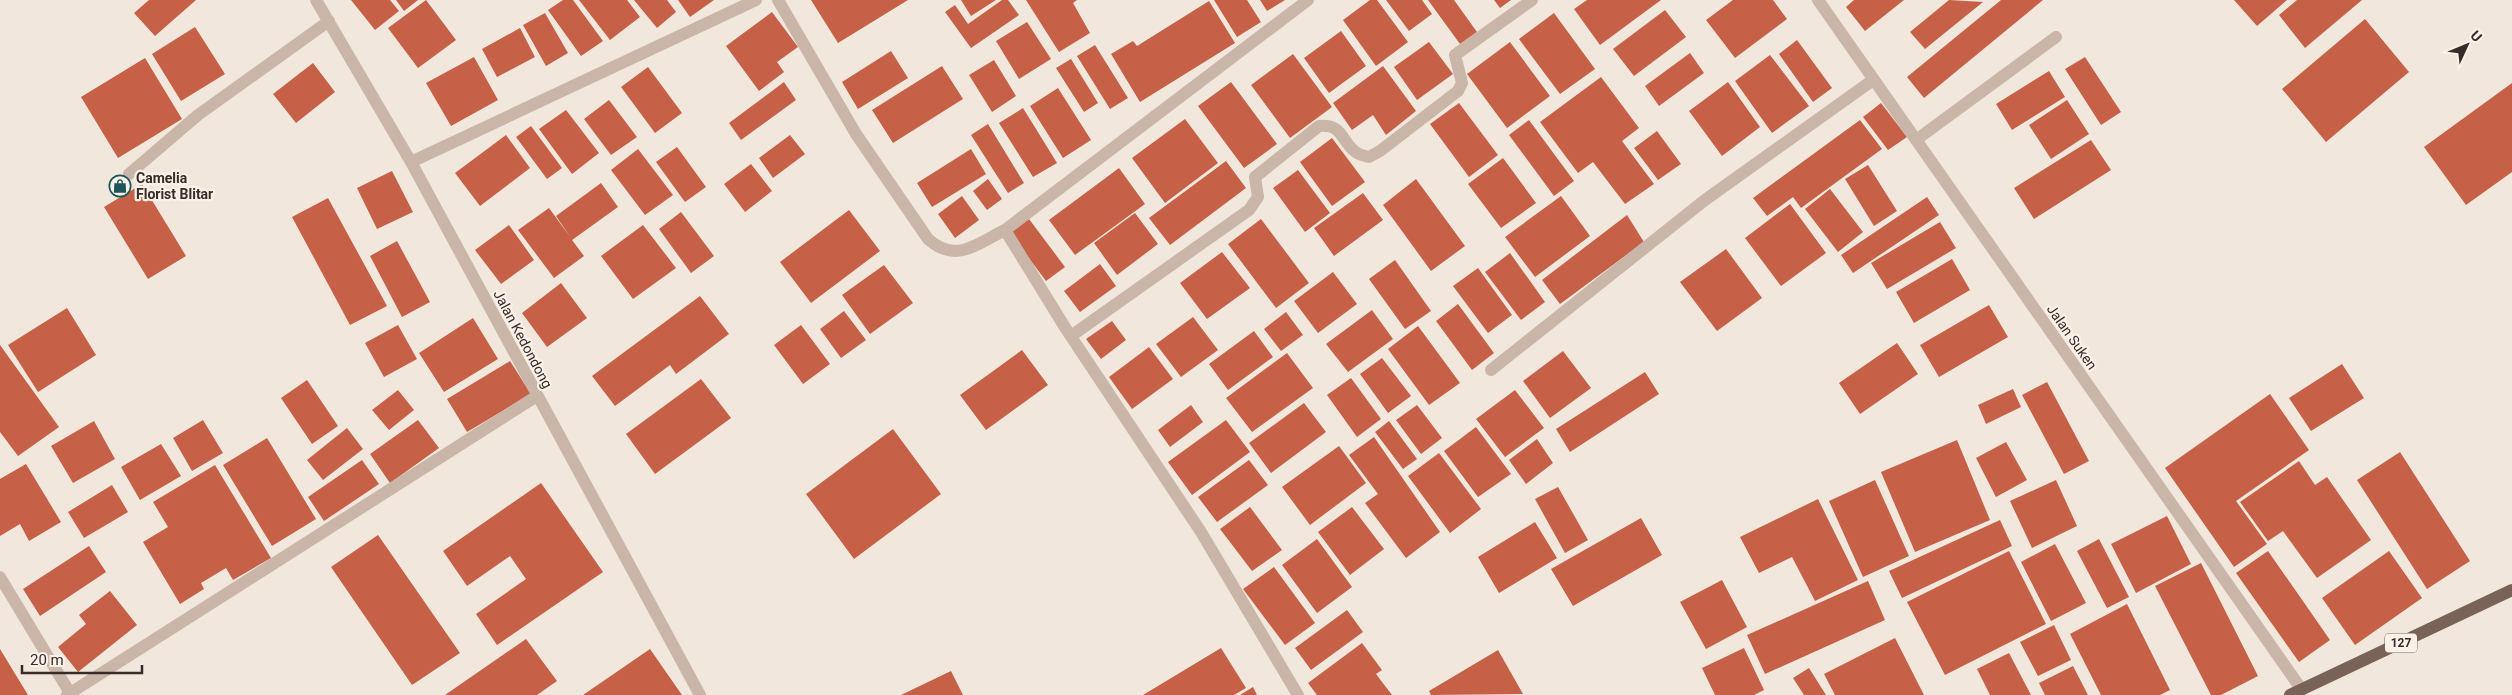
<svg xmlns="http://www.w3.org/2000/svg" width="2512" height="695" font-family="Roboto,sans-serif">
<style>
.building{fill:#c66046}
.lines{fill:none;stroke-linecap:round;stroke-linejoin:round}
.service{stroke:#cab6a8;stroke-width:12}
.minor{stroke:#cab6a8;stroke-width:12}
.primary{stroke:#796359;stroke-width:12}
.labels{text-anchor:middle;stroke-width:4.5;stroke-linejoin:round;paint-order:stroke}
.shield{fill:#faf1e9;stroke:#726762;stroke-width:1}
.shield-label{font-size:12px;font-weight:bold;fill:#372c28}
.poi-label{font-size:14px;font-weight:bold;fill:#372c28;stroke:#faf1e9;text-anchor:start}
.street-label{font-size:14px;fill:#372c28;stroke:#faf1e9}
</style>
<rect width="100%" height="100%" fill="#f2e7dc"/>
<path class="building" d="M149,0H196L155,36L134,13Z
M351,0H390L399,11L375,30Z
M396,0H418L404,11Z
M426,0L456,40L418,68L388,28Z
M563,0H573L603,41L581,56L548,10Z
M579,0H627L640,17L610,40Z
M634,0H667L676,12L657,28Z
M678,0H714L690,17Z
M811,0H908L838,43Z
M961,0H996L971,16Z
M1002,0H1008L1019,15L971,48L945,12L955,5L968,24Z
M1026,0H1077L1073,3L1090,33L1059,52Z
M1214,0H1247L1261,22L1237,37Z
M1260,0H1285L1267,11Z
M1370,0H1377L1408,42L1376,66L1343,20Z
M1386,0H1422L1432,14L1409,31Z
M1428,0H1454L1477,32L1460,44Z
M1494,0H1511L1500,8Z
M1587,0H1661L1600,45L1574,9Z
M1733,0H1773L1787,19L1735,58L1706,20Z
M1854,0H1904L1865,31L1846,7Z
M1949,0L1983,2L1925,49L1910,32Z
M2001,0H2043L1924,98L1907,77Z
M2234,0H2287L2257,26Z
M2297,0H2362L2305,48L2279,15Z
M1209,1L1235,43L1140,102L1111,54L1133,41L1137,46Z
M1665,10L1686,37L1634,76L1613,49Z
M772,12L798,47L777,62L784,72L759,91L726,46Z
M545,13L568,53L546,66L523,25Z
M1554,13L1595,69L1560,94L1519,39Z
M2365,19L2409,72L2326,142L2282,89Z
M1027,22L1051,59L1019,79L996,41Z
M195,27L225,74L181,101L152,54Z
M520,28L535,57L497,77L482,49Z
M1341,31L1366,66L1329,93L1304,58Z
M1797,40L1832,88L1813,102L1779,54Z
M1429,42L1453,74L1417,100L1394,67Z
M1510,42L1550,96L1507,128L1467,74Z
M1095,45L1128,98L1110,109L1077,56Z
M891,51L908,78L858,109L842,82Z
M1690,53L1704,73L1659,106L1645,86Z
M1293,54L1332,107L1290,138L1251,85Z
M1770,55L1809,106L1772,133L1735,81Z
M474,57L498,100L451,126L426,83Z
M2085,57L2121,112L2101,125L2065,69Z
M145,58L182,119L118,158L81,97Z
M1071,59L1098,103L1084,112L1056,68Z
M994,60L1016,96L992,112L969,75Z
M313,63L335,92L296,123L273,94Z
M942,66L963,99L893,143L872,110Z
M1383,66L1416,111L1386,135L1373,115L1352,130L1333,103Z
M648,67L682,113L655,133L621,87Z
M2049,71L2065,97L2012,130L1996,104Z
M1601,77L1639,128L1622,141L1654,184L1625,204L1593,162L1578,173L1540,122Z
M784,82L796,100L741,140L729,123Z
M1231,82L1277,144L1244,168L1198,106Z
M1728,82L1760,127L1722,156L1689,111Z
M2512,83V172L2466,205L2424,147Z
M1058,88L1091,140L1063,158L1030,106Z
M609,100L637,137L611,155L584,119Z
M2067,100L2089,134L2051,159L2029,125Z
M1459,103L1498,155L1469,177L1430,124Z
M1881,103L1907,137L1888,150L1863,117Z
M1023,108L1057,163L1033,177L999,123Z
M566,110L599,153L572,174L539,129Z
M1185,119L1218,163L1165,203L1132,158Z
M1529,120L1574,181L1554,196L1509,135Z
M1860,120L1882,149L1801,208L1793,197L1767,216L1753,198Z
M988,124L1024,183L1008,193L971,135Z
M531,126L562,168L547,179L516,137Z
M1657,131L1681,164L1658,180L1634,148Z
M506,135L530,168L480,206L455,173Z
M790,135L805,154L773,178L759,158Z
M1332,138L1365,182L1332,206L1300,162Z
M2091,140L2111,170L2034,219L2014,188Z
M677,147L706,187L685,202L656,162Z
M638,149L673,195L645,215L611,170Z
M971,149L986,174L932,207L917,183Z
M1503,158L1536,203L1501,228L1468,184Z
M1226,161L1246,188L1170,245L1149,218Z
M751,164L772,191L745,212L724,184Z
M1868,165L1897,211L1874,226L1845,179Z
M1119,168L1145,204L1075,255L1049,220Z
M1298,170L1330,213L1305,232L1273,188Z
M392,171L413,212L377,229L357,188Z
M988,179L1002,199L987,210L973,191Z
M1416,179L1465,246L1431,271L1383,205Z
M601,183L618,207L572,240L584,256L554,278L518,230L549,208L571,238L556,216Z
M142,184L186,256L148,279L104,207Z
M1830,189L1863,232L1838,252L1805,209Z
M1363,193L1383,220L1334,256L1314,228Z
M962,196L979,220L955,238L938,214Z
M1561,196L1590,236L1535,277L1505,237Z
M1927,197L1939,215L1853,273L1841,255Z
M328,198L387,306L350,325L292,217Z
M1790,204L1826,253L1781,286L1745,238Z
M849,210L880,251L811,303L780,262Z
M681,212L714,256L691,273L659,229Z
M1135,213L1158,244L1117,275L1094,243Z
M1627,215L1644,242L1560,304L1542,280Z
M1029,219L1065,267L1046,281L1010,233Z
M1261,219L1309,283L1276,308L1228,244Z
M1940,222L1956,248L1887,289L1871,263Z
M509,225L534,260L501,284L475,250Z
M643,225L676,268L633,299L601,256Z
M397,241L430,302L402,317L370,256Z
M1726,249L1762,298L1717,331L1680,282Z
M1222,252L1250,288L1207,319L1180,283Z
M1510,253L1545,302L1521,320L1485,272Z
M1952,259L1970,290L1914,323L1896,292Z
M1395,260L1431,311L1405,329L1369,279Z
M1100,264L1116,286L1080,312L1064,291Z
M884,265L913,303L870,334L842,295Z
M1478,268L1512,315L1488,333L1453,286Z
M1333,272L1357,304L1318,333L1294,301Z
M561,283L587,318L547,347L522,313Z
M700,296L729,334L676,374L670,365L615,406L592,376Z
M1458,304L1494,353L1472,370L1436,321Z
M1989,305L2008,337L1939,377L1920,345Z
M67,308L96,355L38,392L8,345Z
M1372,310L1393,339L1348,372L1326,344Z
M844,311L866,340L841,358L820,329Z
M1286,312L1303,335L1281,351L1264,329Z
M1193,317L1218,350L1181,377L1156,344Z
M473,318L498,359L444,392L419,353Z
M1112,321L1126,340L1101,359L1086,339Z
M398,325L417,359L384,377L365,343Z
M801,325L830,364L803,384L774,345Z
M1418,326L1460,383L1429,405L1388,349Z
M1254,331L1273,357L1228,390L1209,364Z
M1897,343L1918,374L1860,414L1839,383Z
M0,345L59,427L18,456L0,432Z
M1149,347L1173,379L1132,409L1109,377Z
M1022,350L1048,385L986,430L960,395Z
M1563,351L1591,388L1550,418L1523,381Z
M1287,353L1313,388L1252,432L1226,398Z
M1382,358L1411,396L1388,413L1360,374Z
M510,361L531,394L467,432L447,399Z
M2342,364L2364,398L2311,431L2289,398Z
M1645,372L1659,394L1570,452L1556,429Z
M1351,378L1381,419L1357,437L1327,395Z
M701,379L731,418L655,474L626,434Z
M307,380L338,426L312,444L281,398Z
M2047,382L2089,461L2064,474L2022,395Z
M2013,389L2021,407L1986,424L1978,405Z
M398,390L414,410L389,430L372,410Z
M1515,390L1544,428L1505,457L1476,419Z
M2270,394L2309,450L2236,501L2267,544L2234,567L2165,468Z
M1304,403L1326,432L1271,473L1249,443Z
M1191,405L1203,422L1170,447L1158,430Z
M1417,405L1442,438L1421,454L1396,420Z
M203,420L223,453L192,471L173,438Z
M418,420L439,448L390,483L370,454Z
M1226,420L1250,452L1192,495L1168,462Z
M94,421L115,459L73,483L51,446Z
M1389,421L1417,459L1403,469L1375,432Z
M1476,427L1511,474L1478,497L1444,451Z
M347,428L363,449L323,480L307,460Z
M893,429L941,494L854,559L806,494Z
M1374,437L1440,532L1406,558L1365,503L1378,494L1349,455Z
M267,438L316,519L272,546L223,465Z
M1537,439L1553,463L1526,484L1509,460Z
M1957,440L1990,520L1915,552L1881,472Z
M2006,442L2027,480L1996,497L1976,458Z
M161,444L181,476L140,500L121,467Z
M1339,446L1366,483L1310,525L1282,487Z
M2400,452L2470,561L2427,589L2357,480Z
M1439,453L1481,509L1450,533L1408,476Z
M362,460L379,484L324,521L308,497Z
M1249,460L1268,485L1217,522L1198,497Z
M2299,461L2315,485L2327,477L2371,540L2317,578L2283,531L2268,541L2240,502Z
M26,464L61,522L29,541L20,524L0,536V479Z
M215,465L271,558L233,580L226,568L201,583L204,589L180,604L143,542L168,527L153,502Z
M1875,480L1909,556L1863,577L1829,501Z
M2056,480L2077,526L2032,548L2010,501Z
M541,483L603,572L497,645L476,614L526,579L510,556L467,586L443,551Z
M112,485L128,512L84,538L68,512Z
M1558,487L1588,540L1565,553L1535,499Z
M1818,499L1858,580L1815,601L1792,557L1759,573L1740,537Z
M1250,507L1282,550L1252,571L1220,529Z
M1352,507L1384,549L1350,575L1318,532Z
M2167,516L2191,564L2136,593L2111,544Z
M1641,518L1662,555L1573,606L1551,569Z
M2000,520L2012,546L1902,598L1889,571Z
M1535,522L1557,558L1499,593L1478,557Z
M378,535L460,653L412,685L331,567Z
M1317,539L1352,587L1317,613L1282,565Z
M2099,539L2129,597L2107,608L2077,551Z
M2055,544L2086,603L2051,621L2021,562Z
M89,546L106,572L40,616L23,589Z
M2009,551L2046,624L1945,675L1907,602Z
M2268,551L2330,640L2299,662L2236,573Z
M2389,551L2422,598L2355,645L2322,598Z
M2201,563L2258,676L2221,695H2211L2155,586Z
M1274,567L1315,623L1285,645L1243,589Z
M1722,580L1747,627L1706,649L1680,602Z
M1868,581L1885,620L1765,674L1747,635Z
M110,591L137,625L78,672L58,647L86,624L79,615Z
M2127,604L2170,690L2160,695H2101L2070,634Z
M1347,610L1363,632L1311,670L1295,648Z
M2054,625L2071,660L2038,676L2020,642Z
M1895,638L1924,695H1835L1824,674Z
M526,639L557,681L537,695H445Z
M1362,643L1382,670L1376,674L1392,695H1317L1308,683Z
M1221,648L1246,688L1234,695H1143Z
M1744,648L1764,690L1754,695H1715L1702,668Z
M0,649L28,695H0Z
M650,649L682,695H583Z
M1498,650L1523,694L1431,695L1429,691Z
M2009,653L2031,695H1990L1977,669Z
M2073,666L2088,695H2045L2039,683Z
M1809,668L1826,695H1804L1793,678Z
M951,671L963,695H901Z
M1253,687L1257,695H1240Z"/>
<g class="lines">
<path class="service" d="M129,174L198,115L329,21"/>
<path class="minor" d="M316,0L411,162L700,695
M778,0L856,134L928,239C956,264 976,244 1005,230L1308,0
M1818,0L2302,690
M1916,140L2056,37
M411,162L756,0
M1005,230L1066,329L1201,532L1298,695
M1071,336L1249,210L1258,197L1255,177L1319,126C1345,124 1340,142 1357,153C1360,155 1365,156 1369,157L1380,151L1458,91L1462,83L1455,55L1532,0
M1491,370L1705,200L1873,80
M0,577L70,693
M67,695L537,396"/>
<path class="primary" d="M2290,695L2512,590"/>
</g>
<defs>
<g id="shop-ring" transform="scale(1.125)"><circle r="9.5" fill="#faf1e9" stroke="#1e5759" stroke-width="1.5"/><path d="M-5-2.5h2.3a2.7 3.5 0 0 1 5.4 0H5L5.5 6h-11ZM-1.5-2.5h3a1.5 2.3 0 0 0-3 0Z" fill="#1e5759"/></g>
</defs>
<g fill-rule="evenodd">
<use href="#shop-ring" x="120" y="186"/>
</g>
<g class="labels">
<rect class="shield" x="2385" y="633.5" width="32" height="19" rx="4"/>
<g class="shield-label">
<text x="2401" y="647">127</text>
</g>
<g class="poi-label">
<text x="136" y="183">Camelia<tspan x="136" dy="16">Florist Blitar</tspan></text>
</g>
<g class="street-label">
<text transform="translate(2072 337) rotate(55)" y="5">Jalan Suken</text>
<text transform="translate(523 339) rotate(62)" y="5">Jalan Kedondong</text>
</g>
</g>
<g transform="translate(2467 45) rotate(46)" stroke="#faf1e9" stroke-width="4" paint-order="stroke">
<path d="M0-4L9 19L0 12L-9 19Z" fill="#372c28"/>
<text y="-8" font-size="14" font-weight="bold" text-anchor="middle" fill="#372c28">U</text>
</g>
<path d="M22 665v8h120v-8" fill="none" stroke="#372c28" stroke-width="2.5"/>
<text x="30" y="665" font-size="15" fill="#372c28" stroke="#faf1e9" stroke-width="4" paint-order="stroke">20 m</text>
</svg>
